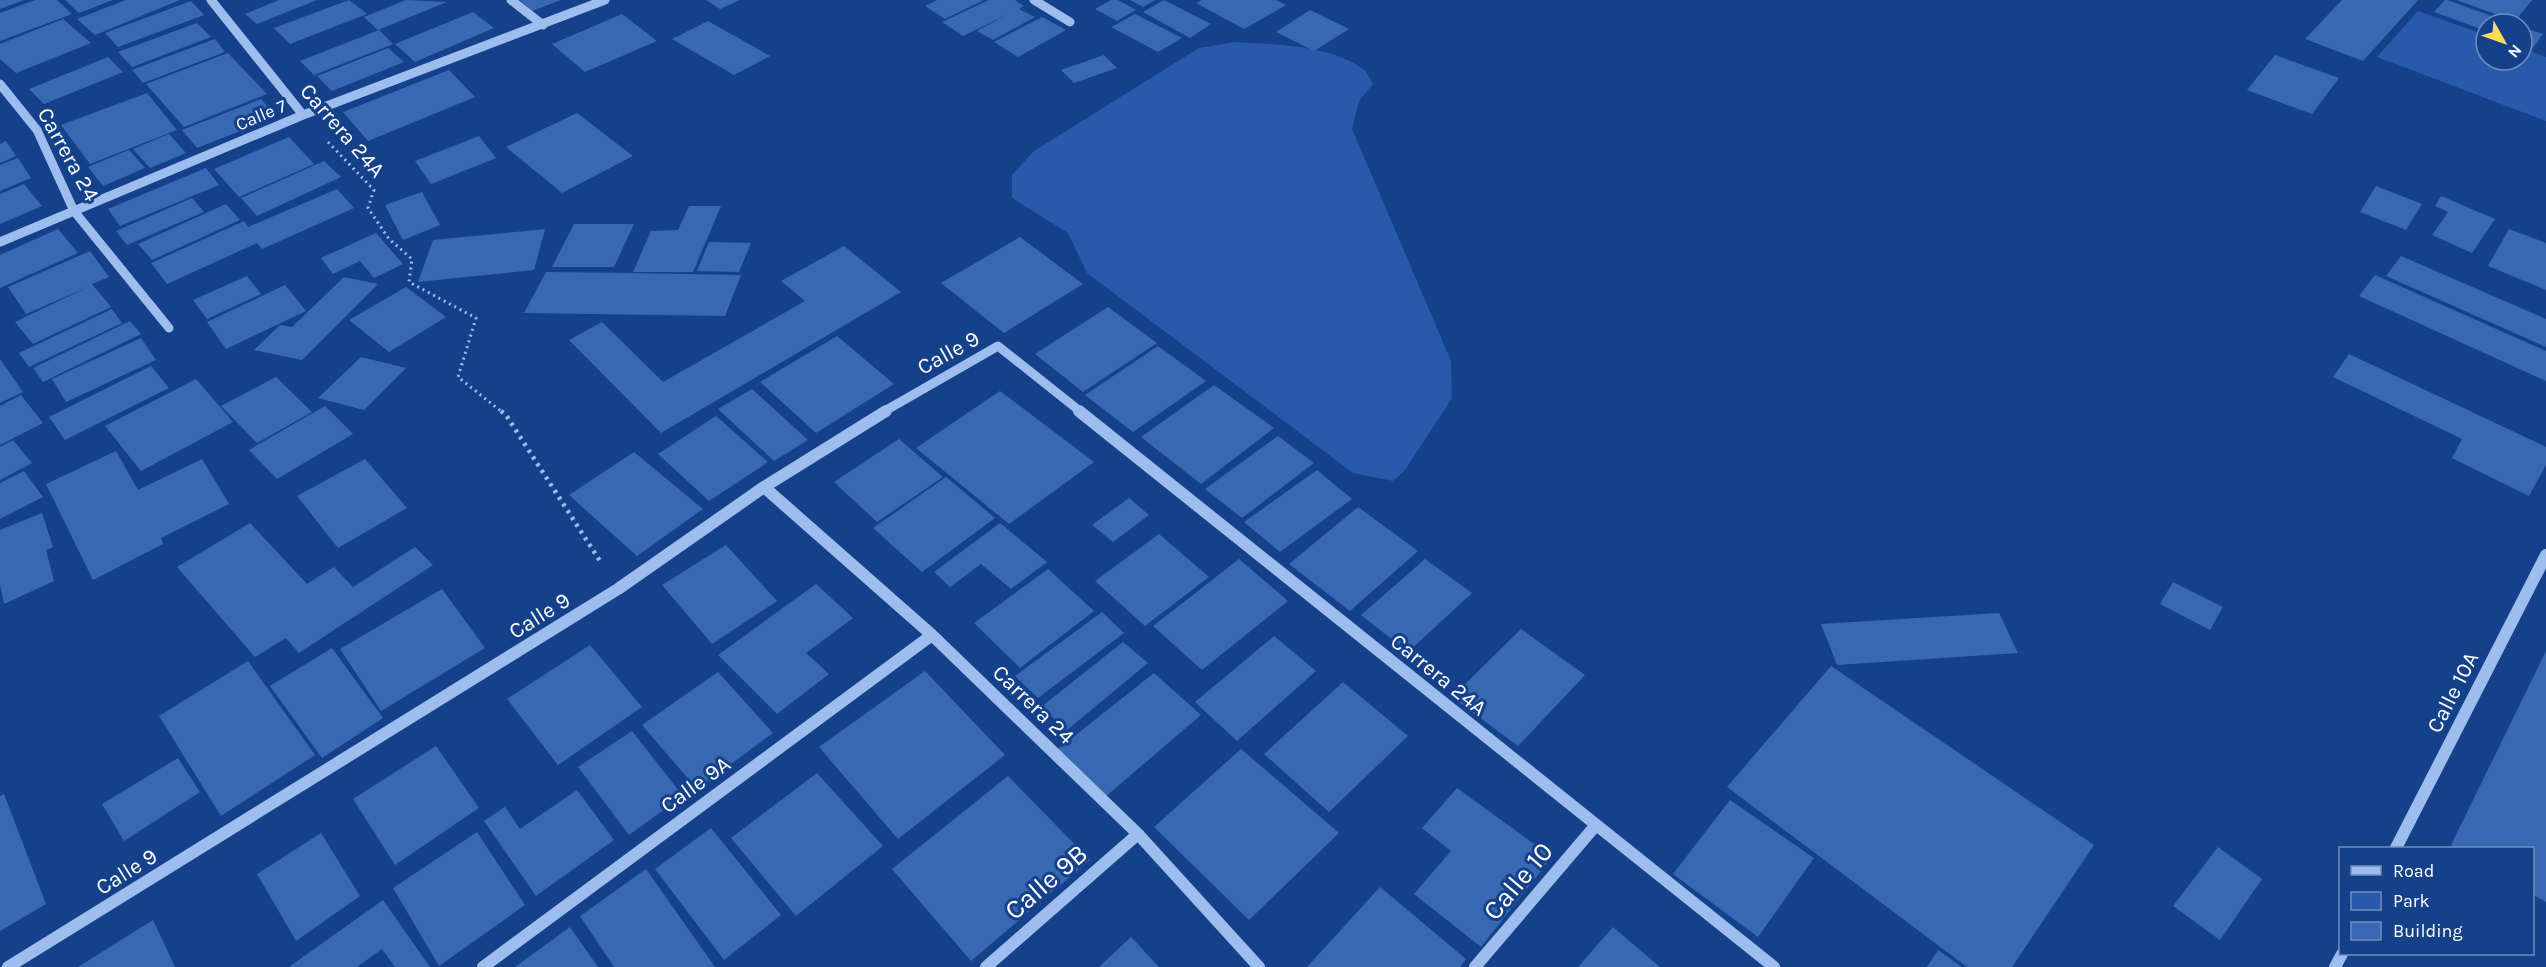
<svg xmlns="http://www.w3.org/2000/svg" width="2546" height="967" font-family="Karla,sans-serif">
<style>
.green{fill:#275aaa}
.building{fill:#3968b2}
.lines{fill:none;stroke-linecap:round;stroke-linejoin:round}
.path-far1{stroke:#9ebdef;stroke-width:3;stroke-dasharray:2 4;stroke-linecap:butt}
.path{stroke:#9ebdef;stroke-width:4.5;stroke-dasharray:3 5;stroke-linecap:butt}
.minor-far1{stroke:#9ebdef;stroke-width:9}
.minor{stroke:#9ebdef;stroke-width:12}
.labels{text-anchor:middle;stroke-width:6;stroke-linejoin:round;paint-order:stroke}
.far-street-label{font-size:18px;fill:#fff;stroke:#15418b}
.street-label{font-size:22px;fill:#fff;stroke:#15418b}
.near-street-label{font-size:27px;fill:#fff;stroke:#15418b}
</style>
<rect width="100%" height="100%" fill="#15418b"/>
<path class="green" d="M2418,11L2486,35V60H2522V48L2546,57V121L2377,57Z
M1235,42C1273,44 1331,45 1363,69C1367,72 1370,79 1373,84L1359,101L1352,129L1451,361L1452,398L1405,470L1393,481L1353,473L1087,273L1068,233L1012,198V175L1034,151L1199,48Z"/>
<path class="building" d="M0,0H24L0,9Z
M35,0H57L72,14L0,41V13Z
M65,0H113L79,13Z
M126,0H180L95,35L77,19Z
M279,0H317L257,24L245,14Z
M349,0L367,14L290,44L274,28Z
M406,0L447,2L378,30L364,17Z
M520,0H561L532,11Z
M706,0H740L720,9Z
M937,0H984L945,19L925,6Z
M989,0H1015L1024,6L1019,9L1035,17L993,40L977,31L1006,15L963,36L942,22Z
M1111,0H1118L1136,10L1117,21L1095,9Z
M1130,0H1155L1143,7Z
M1164,0L1211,24L1190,38L1143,12Z
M1202,0H1276L1286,5L1244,29L1196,3Z
M2342,0H2418L2363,61L2305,39Z
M2445,0H2447L2514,24H2486V31L2434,12Z
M2456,0H2532L2515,21Z
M191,1L204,15L118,47L105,33Z
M1310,10L1349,29L1314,51L1276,32Z
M473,12L494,28L415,62L395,44Z
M622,14L657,41L585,72L552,44Z
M1135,14L1182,38L1158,52L1111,27Z
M1042,17L1066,30L1018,57L994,42Z
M63,19L91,43L16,73L0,59V44Z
M708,21L770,56L734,75L672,39Z
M197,23L211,37L132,67L118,52Z
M2522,27L2543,34L2533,48L2522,44Z
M379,30L393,44L314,75L300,61Z
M215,39L225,52L143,83L132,70Z
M388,48L404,62L332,91L317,76Z
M228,53L267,94L184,127L146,84Z
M1104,55L1117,68L1074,83L1061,70Z
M2275,55L2339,78L2312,114L2247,90Z
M108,57L123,72L44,104L29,89Z
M449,70L475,97L368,141L343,112Z
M147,93L177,130L90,164L61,125Z
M261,99L276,117L197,148L182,130Z
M577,113L633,156L562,193L506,147Z
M169,134L186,153L150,168L133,149Z
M479,136L496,158L431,184L415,161Z
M289,137L314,164L239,197L214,169Z
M6,141L16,156L0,163V144Z
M129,150L145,168L103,186L88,167Z
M18,158L31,178L0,191V165Z
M324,161L341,177L257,216L241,198Z
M206,168L219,185L120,226L108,209Z
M24,184L42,206L0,224V194Z
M2376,186L2422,204L2406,230L2360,212Z
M337,189L354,208L262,249L257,243L167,284L151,263L244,221L248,227Z
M422,192L440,225L403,240L385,205Z
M2441,196L2495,219L2472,253L2432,235L2448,212L2435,206Z
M192,198L204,212L127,245L116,231Z
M226,204L240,220L152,260L138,244Z
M689,206H721L693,272H633L651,231L678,230Z
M574,224H634L614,267H552Z
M58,229L78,253L0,288V255Z
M545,229L534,270L418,282L433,240Z
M2509,229L2546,243V290L2488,266Z
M376,233L403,264L374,278L360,261L333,274L321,258Z
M1020,237L1083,284L1004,333L941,283Z
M709,242L751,243L739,272L697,271Z
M844,246L901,292L661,433L569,340L602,322L663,382L805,301L781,281Z
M90,251L109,277L92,284L111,307L33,344L15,322L90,286L26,314L8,287Z
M2401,256L2546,319V347L2386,276Z
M546,272L628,273L741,275L725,316L524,313Z
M2375,275L2546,351V381L2359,296Z
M247,276L261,294L207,319L193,300Z
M344,277L378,284L302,360L254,350L280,325L292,327Z
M285,285L306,311L226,349L207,322Z
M406,287L446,317L389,352L349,320Z
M1108,307L1157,343L1083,392L1035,354Z
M112,309L122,323L29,367L19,353Z
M130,321L141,334L43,382L33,368Z
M837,336L894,384L816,433L760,382Z
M141,338L156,360L66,402L52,379Z
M1158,346L1206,381L1133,432L1085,395Z
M2349,354L2546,447V465L2529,496L2452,458L2462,439L2333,377Z
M361,357L406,368L364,410L318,398Z
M0,359L23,392L0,403Z
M151,366L169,388L65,440L49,417Z
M276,377L312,412L257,443L221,406Z
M196,379L233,422L141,471L105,426Z
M1214,385L1274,428L1201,484L1141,437Z
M752,389L808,440L774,461L718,409Z
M1000,391L1094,462L1009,524L916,448Z
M21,395L43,423L0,445V406Z
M325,406L353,434L277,479L249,450Z
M716,416L768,462L709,501L658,454Z
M1278,436L1314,463L1242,518L1205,489Z
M899,439L943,477L877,522L834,482Z
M13,440L32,463L0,480V447Z
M116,451L138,490L202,459L229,504L161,538L163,544L93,580L46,484Z
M634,452L703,509L637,556L569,495Z
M365,459L407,508L338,548L297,496Z
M1317,470L1352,499L1280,552L1244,522Z
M24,471L43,497L0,519V483Z
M946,477L995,518L922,572L873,528Z
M1129,498L1149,515L1113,542L1092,525Z
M1358,507L1418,551L1350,611L1289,564Z
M42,513L53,547L46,550L54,581L4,604L0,584V530Z
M250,523L307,584L334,567L353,587L415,547L433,565L299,653L286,638L255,657L177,567Z
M1000,523L1047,562L1011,589L981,564L950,587L934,572Z
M1159,534L1209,577L1145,626L1095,581Z
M726,545L777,601L712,644L662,585Z
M1239,559L1288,601L1202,670L1153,626Z
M1425,559L1472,593L1408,652L1361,615Z
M1048,569L1094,611L1020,668L974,623Z
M2173,582L2223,607L2210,630L2160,604Z
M816,584L853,618L806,653L829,674L777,714L718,655Z
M442,589L485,648L381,711L340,649Z
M1102,612L1124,633L1038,698L1015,676Z
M1999,613L2018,653L1837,665L1821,624Z
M1521,629L1585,675L1518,746L1452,697Z
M1274,636L1316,671L1237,741L1195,702Z
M1123,642L1148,663L1067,730L1041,707Z
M590,645L642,707L558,765L507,699Z
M332,648L383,718L322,758L270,686Z
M2546,651V902L2532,894V848H2457L2451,845Z
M248,661L315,755L221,816L159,716Z
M1831,666L2094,845L2012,967H1967L1727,787Z
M925,671L1005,755L898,839L819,747Z
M718,672L773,733L697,789L642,725Z
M1154,673L1201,715L1105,797L1058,749Z
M1343,682L1408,736L1329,812L1264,754Z
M632,731L683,796L629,835L578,767Z
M436,746L479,808L395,865L353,799Z
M1241,749L1339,833L1249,920L1154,827Z
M178,758L200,792L124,841L102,804Z
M817,773L883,846L796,916L731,838Z
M1008,776L1090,860L971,961L892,869Z
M1457,788L1552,857L1481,947L1414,894L1451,851L1422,828Z
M577,790L614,840L536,896L484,821L505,807L520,829Z
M4,794L46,904L0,931V796Z
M1730,800L1814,858L1758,937L1673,874Z
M711,828L781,915L724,960L655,869Z
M477,832L525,905L439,966L393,888Z
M321,833L360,896L296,941L257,874Z
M2218,847L2262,879L2220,940L2173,906Z
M646,869L715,967H614L580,916Z
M1380,887L1466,959L1460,967H1307Z
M383,900L430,967H395L382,949L357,967H289Z
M153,920L175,967H78Z
M570,927L598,967H515Z
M1613,927L1660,967H1578Z
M1131,937L1159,967H1099Z
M1938,950L1962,967H1927Z"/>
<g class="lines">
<path class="path-far1" d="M328,142L374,190L368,208L389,239L412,259L409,282L476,318L458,377L502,412"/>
<path class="path" d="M501,411L506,415L600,561"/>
<path class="minor-far1" d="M211,0L303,115
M511,0L543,25
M1034,0L1070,22
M0,84L37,130L74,211L169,328
M0,242L303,115L605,0
M883,412L998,346L1081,412"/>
<path class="minor" d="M1079,411L1774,967
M764,487L932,635L1138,834L1259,967
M2396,848L2546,555
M8,967L618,589L764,487L886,411
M483,967L932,635
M986,967L1138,834
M1475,967L1596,825
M2335,967L2342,954"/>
</g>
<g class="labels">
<g class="far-street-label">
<text transform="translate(261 115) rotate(-23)" y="6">Calle 7</text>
</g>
<g class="street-label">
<text transform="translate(343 130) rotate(49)" y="8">Carrera 24A</text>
<text transform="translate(69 154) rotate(61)" y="8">Carrera 24</text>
<text transform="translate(948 352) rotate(-29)" y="8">Calle 9</text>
<text transform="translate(539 615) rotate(-32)" y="8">Calle 9</text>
<text transform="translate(1439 674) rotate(39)" y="8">Carrera 24A</text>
<text transform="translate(2452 692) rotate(-63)" y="8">Calle 10A</text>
<text transform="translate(1034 704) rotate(44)" y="8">Carrera 24</text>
<text transform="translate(695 784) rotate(-36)" y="8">Calle 9A</text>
<text transform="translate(126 871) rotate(-32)" y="8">Calle 9</text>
</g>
<g class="near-street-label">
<text transform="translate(1518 881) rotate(-50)" y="9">Calle 10</text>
<text transform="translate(1046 882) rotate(-41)" y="9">Calle 9B</text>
</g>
</g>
<rect x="2339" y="847" width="195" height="108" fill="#15418b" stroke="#738db9" stroke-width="1.5"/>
<rect x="2351" y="866" width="30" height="9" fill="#9ebdef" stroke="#738db9" stroke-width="1.5"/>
<text x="2393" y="877" font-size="18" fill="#ffffff">Road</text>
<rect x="2351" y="892" width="30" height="18" fill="#275aaa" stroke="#738db9" stroke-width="1.5"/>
<text x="2393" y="907" font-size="18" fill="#ffffff">Park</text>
<rect x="2351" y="922" width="30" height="18" fill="#3968b2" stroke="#738db9" stroke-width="1.5"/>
<text x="2393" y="937" font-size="18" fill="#ffffff">Building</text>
<g transform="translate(2504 42) rotate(130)"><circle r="28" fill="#15418b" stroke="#738db9" stroke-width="1.5"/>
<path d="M0-4.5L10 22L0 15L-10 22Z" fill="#ffdb5c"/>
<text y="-9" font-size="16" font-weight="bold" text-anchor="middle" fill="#ffffff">N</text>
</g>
</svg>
